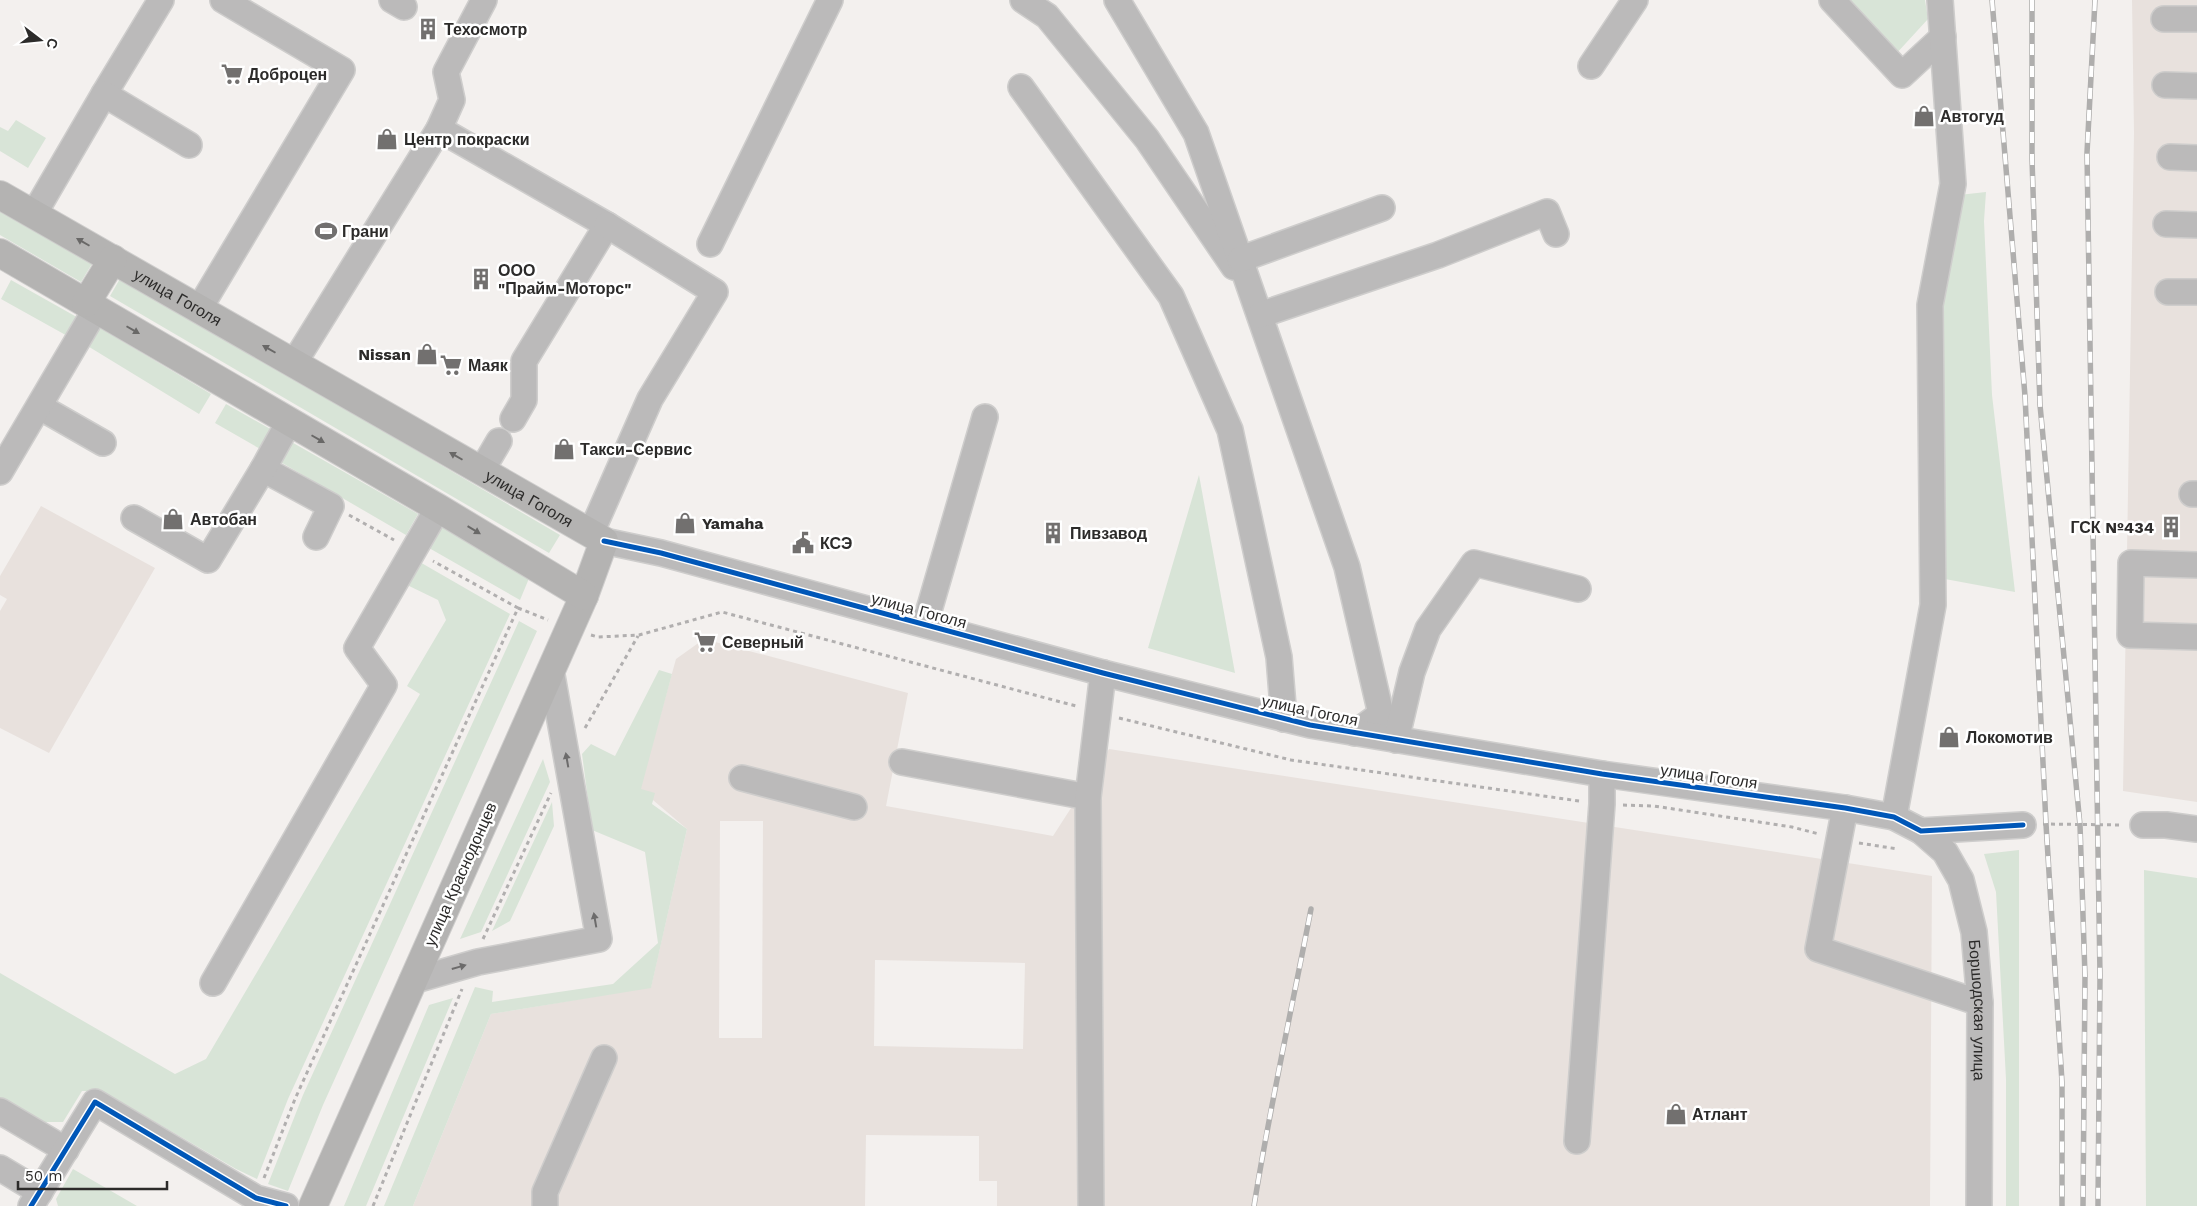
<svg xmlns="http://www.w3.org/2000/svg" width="2197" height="1206" font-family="'Work Sans',sans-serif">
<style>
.built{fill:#e8e1dd;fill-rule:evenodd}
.green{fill:#d8e4d7}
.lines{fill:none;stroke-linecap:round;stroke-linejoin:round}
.minor-casing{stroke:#cecdcc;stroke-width:28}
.major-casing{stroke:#cecdcc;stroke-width:30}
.path{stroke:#b1afaf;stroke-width:3;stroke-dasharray:4 4;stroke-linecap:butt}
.minor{stroke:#bbbaba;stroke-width:25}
.major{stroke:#b4b3b2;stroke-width:28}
.rail-casing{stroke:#afaead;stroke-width:5.5}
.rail{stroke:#fff;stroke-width:4;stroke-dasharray:11;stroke-linecap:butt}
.cycleway-casing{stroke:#fff;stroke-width:8}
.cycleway{stroke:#0057b8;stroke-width:5}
.oneway{fill:#696867}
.oneway2{fill:#6c6b6b}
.labels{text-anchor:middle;stroke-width:5;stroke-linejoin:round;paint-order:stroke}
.poi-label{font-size:16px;font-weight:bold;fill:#2c2b2a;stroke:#fff;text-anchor:start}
.street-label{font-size:16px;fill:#2c2b2a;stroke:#fff}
</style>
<rect width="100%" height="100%" fill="#f3f0ee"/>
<path class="built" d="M2132,0H2197V802L2123,791L2134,133Z
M41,506L155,568L49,753L0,728V611L7,599L0,595V576Z
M704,639L908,693L886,806L1053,836L1109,749L1932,876L1930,1206H997V1181H979V1136L866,1135L865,1206H413L491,1014L651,987L687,829L640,789L676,659ZM720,821H763L762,1038H719ZM875,960L1025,963L1023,1049L874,1046Z"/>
<path class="green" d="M1842,0H1925L1928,19L1895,55Z
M16,120L46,138L28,168L0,151V127L8,131Z
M1986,192L1984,221L1992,395L2015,592L1945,579L1941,305L1959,195Z
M0,209L93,262L81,282L0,235Z
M121,277L560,535L549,553L110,296Z
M11,280L82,320L71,338L1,299Z
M97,326L211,394L199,414L86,345Z
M226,404L274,431L262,450L215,423Z
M288,440L418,514L406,535L277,460Z
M1199,475L1235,673L1148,648Z
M442,526L530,576L520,600L429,548Z
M418,561L510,614L288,1099L257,1179L236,1169L102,1091H82L63,1122H37L0,1099V973L175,1074L206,1059L420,694L407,686L446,620L438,600L405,584Z
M519,621L537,631L323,1105L288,1191L268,1184L303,1095Z
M659,670L672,674L641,789L655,793L652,804L687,829L651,988L491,1014L413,1206H384L475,987L493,991L492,1002L613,984L658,943L645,852L592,830L582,754L591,744L615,756Z
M543,759L550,782L481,932L460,939Z
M552,802L554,826L510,921L492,931Z
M2019,850V1206H2006V1079L1996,892L1984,854Z
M2144,870L2197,878V1206H2146Z
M453,998L366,1206H344L429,1005Z
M73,1169L137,1206H58L56,1199Z"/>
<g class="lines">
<g class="minor-casing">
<g id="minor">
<path d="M392,0L404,7"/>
<path d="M1023,0L1047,16L1147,139L1234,267"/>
<path d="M1117,0L1196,133L1347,567L1381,714L1355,733"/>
<path d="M1832,0L1902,75L1943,37"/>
<path d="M2164,19H2197"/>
<path d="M1591,66L1635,0"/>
<path d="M2165,85L2197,86"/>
<path d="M1021,87L1171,296L1230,430L1279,657L1284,719"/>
<path d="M104,94L161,0"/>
<path d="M439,129L607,225L524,361V400L513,419"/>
<path d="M2170,157L2197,158"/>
<path d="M34,214L104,94L189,145"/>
<path d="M2166,224L2197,225"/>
<path d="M710,244L830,0"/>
<path d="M1241,259L1382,208"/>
<path d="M2168,292H2197"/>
<path d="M199,309L342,70L223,0"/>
<path d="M1260,315L1438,255L1547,212L1556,234"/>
<path d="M294,363L439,129L452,100L446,72L484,0"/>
<path d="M40,407L103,443"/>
<path d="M263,469L331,506L316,537"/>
<path d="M482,470L499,441"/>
<path d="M0,472L96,309"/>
<path d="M2192,494H2197"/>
<path d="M134,518L208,560L263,469L289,422"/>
<path d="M591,533L650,399L715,292L607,225"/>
<path d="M604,541L661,553L1103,673L1310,725L1602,774L1845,808L1894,817L1921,831L2023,825"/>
<path d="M2197,565L2131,563L2130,635L2197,637"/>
<path d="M925,624L985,417"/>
<path d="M1396,740L1412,672L1428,629L1474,563L1578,589"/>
<path d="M902,762L1088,797"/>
<path d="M742,778L854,807"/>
<path d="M1845,808L1818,949L1980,1003"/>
<path d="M1894,817L1933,605L1930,305L1953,184L1940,0"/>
<path d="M2143,825H2166L2197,829"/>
<path id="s1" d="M1921,831L1945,852L1961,880L1974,932L1980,1003L1979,1206"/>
<path d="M412,981L478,962L599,939L551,670"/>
<path d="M213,983L384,685L357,648L438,508"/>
<path d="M0,1111L66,1150"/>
<path d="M1577,1141L1602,804V774"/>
<path d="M0,1168L40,1192"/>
<path d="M31,1206L95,1102L256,1198L286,1206"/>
<path d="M545,1206V1192L604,1058"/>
<path d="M1091,1206L1088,797L1103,673"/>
</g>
</g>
<g class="major-casing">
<g id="major">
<path id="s2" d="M0,195L604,541L584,596L313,1206"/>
<path d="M0,253L438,508L584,596"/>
<path d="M86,303L113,259"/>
</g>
</g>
<path class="path" d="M349,515L394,540
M518,608L548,620
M591,635L598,637L639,635L722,612L1076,706
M1119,718L1291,760L1579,801
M585,728L638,636
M1623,805L1654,806L1792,827L1819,834
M2043,824L2122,825
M1859,843L1898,849
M483,939L551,793
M264,1178L295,1099L518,608L433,561
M373,1206L462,989"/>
<use href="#minor" class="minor"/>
<use href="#major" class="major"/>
<g class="rail-casing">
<path id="rail" d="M1992,0L2025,396L2046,824L2062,1082V1206
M2032,0V159L2040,405L2080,825L2085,976L2083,1206
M2095,0L2087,153L2100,975L2098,1206
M1254,1206C1270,1106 1292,1008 1311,909"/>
</g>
<use href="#rail" class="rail"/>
<g class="cycleway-casing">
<path id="cycleway" d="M604,541L661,553L1103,673L1310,725L1602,774L1845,808L1894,817L1921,831L2023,825
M31,1206L95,1102L256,1198L286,1206"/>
</g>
<use href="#cycleway" class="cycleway"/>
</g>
<defs><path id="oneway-solid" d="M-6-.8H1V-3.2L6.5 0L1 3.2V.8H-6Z" transform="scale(1.25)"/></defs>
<g class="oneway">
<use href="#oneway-solid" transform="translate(83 242) rotate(-150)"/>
<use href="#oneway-solid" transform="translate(133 330) rotate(30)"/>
<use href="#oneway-solid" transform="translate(269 349) rotate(-150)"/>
<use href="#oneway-solid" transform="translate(318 439) rotate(30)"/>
<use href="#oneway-solid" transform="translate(456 456) rotate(-150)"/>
<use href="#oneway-solid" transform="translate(474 530) rotate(31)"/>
</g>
<g class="oneway2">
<use href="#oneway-solid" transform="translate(567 760) rotate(-100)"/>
<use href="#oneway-solid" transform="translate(595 920) rotate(-100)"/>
<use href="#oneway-solid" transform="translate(459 967) rotate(-16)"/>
</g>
<defs>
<g id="building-bare" transform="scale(1.725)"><path d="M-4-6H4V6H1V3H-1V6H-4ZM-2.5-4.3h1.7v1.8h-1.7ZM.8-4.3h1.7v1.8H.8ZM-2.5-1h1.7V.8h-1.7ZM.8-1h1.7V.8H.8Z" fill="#72706f" stroke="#fff" stroke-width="2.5" paint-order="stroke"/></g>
<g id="supermarket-bare" transform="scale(1.725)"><path d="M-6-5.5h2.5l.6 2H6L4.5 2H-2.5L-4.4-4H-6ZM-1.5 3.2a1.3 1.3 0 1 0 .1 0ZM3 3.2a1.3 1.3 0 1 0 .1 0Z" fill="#72706f" stroke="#fff" stroke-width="2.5" paint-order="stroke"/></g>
<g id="shop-bare" transform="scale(1.725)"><path d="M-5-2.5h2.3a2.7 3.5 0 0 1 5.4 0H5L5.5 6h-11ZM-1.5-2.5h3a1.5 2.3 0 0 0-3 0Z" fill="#72706f" stroke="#fff" stroke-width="2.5" paint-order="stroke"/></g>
<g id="stadium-bare" transform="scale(1.725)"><path d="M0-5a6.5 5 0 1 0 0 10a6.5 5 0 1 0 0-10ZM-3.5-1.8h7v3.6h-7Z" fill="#72706f" stroke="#fff" stroke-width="2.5" paint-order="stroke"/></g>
<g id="civic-bare" transform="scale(1.725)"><path d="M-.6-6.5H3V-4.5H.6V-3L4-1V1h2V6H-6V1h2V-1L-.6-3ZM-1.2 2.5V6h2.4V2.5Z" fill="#72706f" stroke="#fff" stroke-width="2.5" paint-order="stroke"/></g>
</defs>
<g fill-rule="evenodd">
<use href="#building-bare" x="428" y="29"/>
<use href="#supermarket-bare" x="232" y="74"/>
<use href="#shop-bare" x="1924" y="116"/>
<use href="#shop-bare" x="387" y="139"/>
<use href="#stadium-bare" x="326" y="231"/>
<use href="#building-bare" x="481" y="279"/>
<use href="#shop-bare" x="427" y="354"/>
<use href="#supermarket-bare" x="451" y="365"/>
<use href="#shop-bare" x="564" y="449"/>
<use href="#shop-bare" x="173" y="519"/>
<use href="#shop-bare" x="685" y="523"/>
<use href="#building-bare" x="2171" y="527"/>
<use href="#building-bare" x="1053" y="533"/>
<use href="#civic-bare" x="803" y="543"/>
<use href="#supermarket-bare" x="705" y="642"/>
<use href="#shop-bare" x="1949" y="737"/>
<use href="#shop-bare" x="1676" y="1114"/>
</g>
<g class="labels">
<g class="poi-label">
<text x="444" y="35">Техосмотр</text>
<text x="248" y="80">Доброцен</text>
<text x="1940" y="122">Автогуд</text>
<text x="404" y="145">Центр покраски</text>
<text x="342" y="237">Грани</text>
<text x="498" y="276">ООО<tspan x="498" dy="18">"Прайм-Моторс"</tspan></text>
<text x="411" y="360" text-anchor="end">Nissan</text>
<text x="468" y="371">Маяк</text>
<text x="580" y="455">Такси-Сервис</text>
<text x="190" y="525">Автобан</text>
<text x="702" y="529">Yamaha</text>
<text x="2154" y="533" text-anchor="end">ГСК №434</text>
<text x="1070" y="539">Пивзавод</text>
<text x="820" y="549">КСЭ</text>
<text x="722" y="648">Северный</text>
<text x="1966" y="743">Локомотив</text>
<text x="1692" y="1120">Атлант</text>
</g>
<g class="street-label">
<text dy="6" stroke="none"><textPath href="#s2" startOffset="205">улица Гоголя</textPath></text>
<text dy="6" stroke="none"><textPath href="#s2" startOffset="610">улица Гоголя</textPath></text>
<text transform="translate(919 610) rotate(15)" y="6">улица Гоголя</text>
<text transform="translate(1310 710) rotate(12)" y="6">улица Гоголя</text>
<text transform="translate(1709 776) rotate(8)" y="6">улица Гоголя</text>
<text transform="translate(460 874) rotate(-66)" y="6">улица Краснодонцев</text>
<text dy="6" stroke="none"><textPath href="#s1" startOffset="196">Боршодская улица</textPath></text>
</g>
</g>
<g transform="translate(40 40) rotate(106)" stroke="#ffffff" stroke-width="4" paint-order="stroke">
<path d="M0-4L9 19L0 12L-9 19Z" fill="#2c2b2a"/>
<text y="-8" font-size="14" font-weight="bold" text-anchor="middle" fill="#2c2b2a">С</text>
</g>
<path d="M18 1181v8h149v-8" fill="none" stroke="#2c2b2a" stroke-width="2.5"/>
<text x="25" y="1181" font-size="15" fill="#2c2b2a" stroke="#ffffff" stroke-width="4" paint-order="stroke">50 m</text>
</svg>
